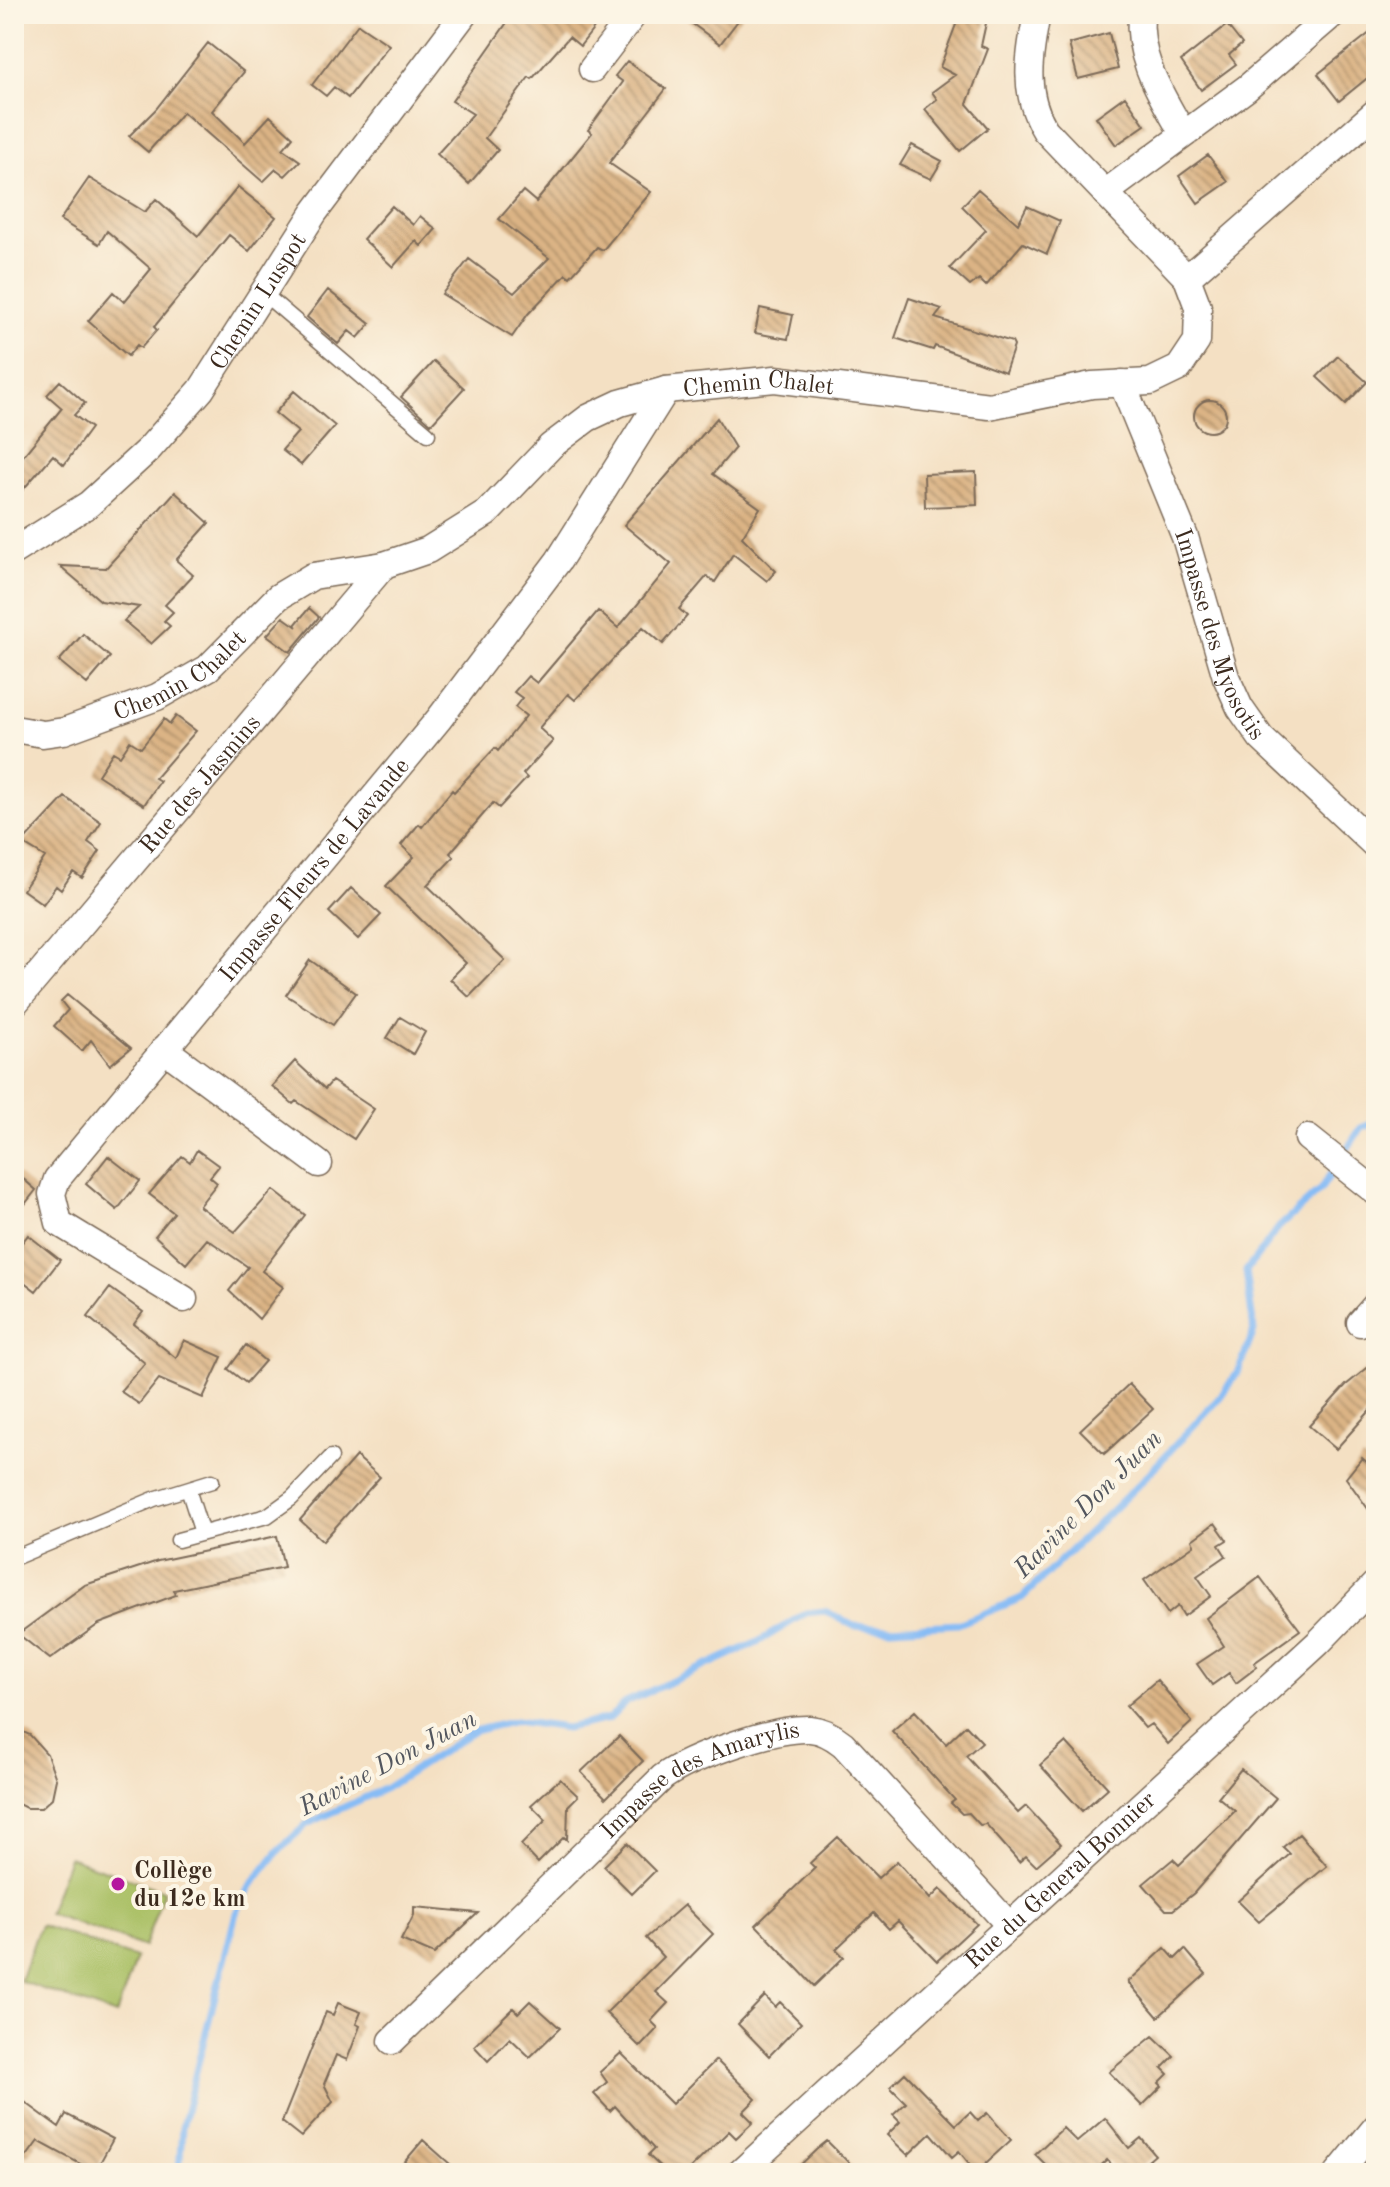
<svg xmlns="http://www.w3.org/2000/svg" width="1390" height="2187" font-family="'Old Standard TT',serif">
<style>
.grass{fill:#a9bf63;stroke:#727440;stroke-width:2}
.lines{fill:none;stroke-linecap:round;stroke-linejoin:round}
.stream{stroke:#87bcf5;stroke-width:7}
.building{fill:url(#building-back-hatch)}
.service-casing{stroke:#7c6a58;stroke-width:17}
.minor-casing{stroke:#7c6a58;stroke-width:29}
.service{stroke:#fff;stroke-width:14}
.minor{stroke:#fff;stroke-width:26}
.poi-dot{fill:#b5179e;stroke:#fcf5e5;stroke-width:3}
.labels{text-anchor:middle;stroke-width:8;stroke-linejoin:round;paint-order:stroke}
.street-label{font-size:24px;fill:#3b2a1e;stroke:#fcf5e5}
.poi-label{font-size:24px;font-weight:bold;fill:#3b2a1e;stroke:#fcf5e5;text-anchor:start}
.water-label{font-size:26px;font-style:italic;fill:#52565e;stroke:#fcf5e5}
</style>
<defs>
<pattern id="building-back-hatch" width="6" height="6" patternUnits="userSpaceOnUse" patternTransform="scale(2)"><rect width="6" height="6" fill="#dbb485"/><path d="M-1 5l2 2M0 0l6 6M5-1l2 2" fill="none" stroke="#b3936c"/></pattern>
</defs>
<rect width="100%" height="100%" fill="#fcf5e5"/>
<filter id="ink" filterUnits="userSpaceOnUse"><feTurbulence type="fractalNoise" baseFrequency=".0125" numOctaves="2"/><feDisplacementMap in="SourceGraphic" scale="16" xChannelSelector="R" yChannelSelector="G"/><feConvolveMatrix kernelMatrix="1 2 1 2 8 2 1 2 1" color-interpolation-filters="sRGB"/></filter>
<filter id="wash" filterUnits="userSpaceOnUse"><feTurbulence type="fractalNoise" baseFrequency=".006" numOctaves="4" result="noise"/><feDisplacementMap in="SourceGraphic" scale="32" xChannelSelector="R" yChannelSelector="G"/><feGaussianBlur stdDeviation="1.8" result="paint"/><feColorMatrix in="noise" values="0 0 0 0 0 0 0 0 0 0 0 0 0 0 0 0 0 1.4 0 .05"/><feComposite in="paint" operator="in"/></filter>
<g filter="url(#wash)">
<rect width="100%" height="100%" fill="#f4e0c3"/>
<path class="grass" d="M69,1857L164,1891L144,1947L48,1913Z
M40,1925L136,1958L116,2015L20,1981Z"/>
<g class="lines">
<path class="stream" d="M179,2173L182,2127L236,1913L250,1887L280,1849L307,1824L386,1788L474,1731L515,1721L566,1728L609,1719L626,1702L758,1642L806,1613L825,1611L854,1626L892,1628L958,1624L1022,1598L1141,1482L1220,1397L1238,1372L1254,1331L1246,1271L1279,1227L1320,1190L1361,1128L1376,1122"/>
</g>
<g id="blocks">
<path class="building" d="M513,14H605L580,46L569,37L532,79L529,77L485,138L498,150L469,184L437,154L473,114L452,101Z
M679,14H743L720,44Z
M960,14H988L981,46L988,49L967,104L988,128L960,151L925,109L937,99L932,92L955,75L940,67Z
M358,24L389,45L348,98L334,87L326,96L312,85Z
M1227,25L1242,44L1229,55L1236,64L1201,90L1181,61Z
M1376,28V71L1339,101L1318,74Z
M1109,33L1118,69L1078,79L1069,44Z
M208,43L244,72L212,111L245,143L270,116L293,137L283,149L300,161L285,176L276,169L263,182L183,112L148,152L129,136L156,109Z
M627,61L666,89L609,163L651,192L603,250L597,247L570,277L566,274L528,314L512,337L442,294L469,259L514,293L549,258L499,219L523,191L536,202L592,133L588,130L623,82L615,76Z
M1125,96L1145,125L1116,145L1096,117Z
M912,145L942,161L931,179L900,165Z
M1208,155L1228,182L1198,203L1179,176Z
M89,178L145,212L156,199L198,236L238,187L276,217L249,251L229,235L154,327L157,330L141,348L137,345L128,356L88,321L113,292L124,302L151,269L107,231L99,244L60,220Z
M978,189L1018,224L1027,206L1060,221L1047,254L1023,243L986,286L979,279L970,286L950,268L986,230L962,206Z
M392,206L413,225L420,216L436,229L421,246L416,241L393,267L363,239Z
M328,290L370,324L358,338L349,331L338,344L307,317Z
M909,298L942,309L935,318L1012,342L1014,346L1005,372L935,346L933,350L895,338Z
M760,308L793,315L788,339L755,333Z
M1338,356L1367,382L1346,404L1317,377Z
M434,361L464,388L431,424L401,397Z
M60,381L85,403L74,415L91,428L64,465L53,455L14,500V467L62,408L47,395Z
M294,391L335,426L301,465L282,450L298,432L275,413Z
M1194 416a16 16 0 1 1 32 0a16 16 0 1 1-32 0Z
M717,418L735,448L713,474L760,508L742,537L776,571L767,581L733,554L715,582L707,576L679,609L687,616L663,644L643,627L575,700L568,694L539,728L553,741L523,774L527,778L499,808L493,803L450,853L454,857L427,885L505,960L469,997L450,979L466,963L386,886L414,857L401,845L419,824L422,827L452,790L454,792L495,748L498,751L526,716L515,707L522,698L514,692L528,676L537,683L598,611L618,628L671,564L624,525Z
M976,472L977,505L925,507L924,474Z
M175,492L209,523L176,560L193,575L165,605L173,612L164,621L170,626L151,644L124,621L139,607L101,601L60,566L106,568Z
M309,608L319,617L290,652L267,635L283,617L297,627L295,625Z
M83,634L110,657L87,684L59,661Z
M176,716L196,731L155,778L160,781L144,805L98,775L113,752L120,756L130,741L141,748L164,719L170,724Z
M65,797L101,822L88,842L100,851L82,878L73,872L61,890L56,886L43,904L23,890L45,857L22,843Z
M351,888L381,915L358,939L329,912Z
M310,960L356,993L333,1025L286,995Z
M67,995L131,1048L110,1065L91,1040L82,1051L54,1026L68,1010L61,1001Z
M400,1017L425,1032L413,1054L387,1038Z
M295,1061L325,1089L332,1081L374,1109L354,1139L296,1101L293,1104L272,1086Z
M197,1150L219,1166L210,1177L217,1183L199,1206L235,1232L273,1190L305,1215L262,1271L283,1287L259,1319L229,1291L248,1267L207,1239L186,1264L155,1236L174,1213L149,1194L182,1156L190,1162Z
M108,1156L140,1181L117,1210L86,1184Z
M14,1171L36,1190L14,1218Z
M28,1235L60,1260L36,1291L14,1274V1253Z
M110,1288L143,1312L134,1324L176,1358L184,1340L222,1357L203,1398L159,1379L139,1404L120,1391L145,1363L88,1317Z
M246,1345L265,1361L246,1383L228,1369Z
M1376,1361V1404L1336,1449L1309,1426L1346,1385Z
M1129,1384L1153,1409L1104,1454L1080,1430Z
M356,1456L380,1477L323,1541L300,1520Z
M1362,1458L1376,1470V1520L1346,1478Z
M1215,1523L1227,1540L1219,1545L1226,1556L1197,1576L1211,1596L1184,1616L1178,1606L1168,1614L1144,1580L1194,1545L1192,1540Z
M277,1536L284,1567L174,1590L176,1595L99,1624L50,1659L18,1634L85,1585L158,1561Z
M1260,1577L1300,1630L1254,1663L1257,1667L1236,1683L1229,1673L1212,1685L1197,1664L1224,1646L1206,1618Z
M1157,1680L1192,1722L1168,1744L1151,1724L1145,1728L1126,1706Z
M915,1711L946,1744L966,1725L982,1742L966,1756L1018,1813L1026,1806L1061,1844L1036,1866L1026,1856L1019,1862L986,1824L980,1825L969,1813L962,1814L951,1803L955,1800L892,1731Z
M14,1728L30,1735L47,1754L56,1779L52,1798L41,1808H26L14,1802Z
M619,1736L643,1761L606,1798L581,1772Z
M1066,1742L1108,1788L1082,1811L1040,1765Z
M1241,1769L1276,1798L1194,1893L1173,1910H1166L1143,1884L1173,1859L1179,1865L1235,1811L1218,1797Z
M560,1779L578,1796L568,1806L567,1840L564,1837L538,1863L521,1845L546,1820L531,1805Z
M1299,1834L1327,1866L1259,1922L1238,1901L1290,1854L1283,1847Z
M838,1837L878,1878L897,1861L930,1899L940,1889L977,1924L937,1961L898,1921L889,1929L874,1913L836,1949L844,1957L814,1986L756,1925L815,1868L810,1863Z
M627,1843L655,1871L632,1894L604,1866Z
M684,1905L713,1934L656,1992L668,2003L651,2021L658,2028L640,2047L606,2013L663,1957L646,1938Z
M414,1907L437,1909L478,1913L434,1954L401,1940L414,1915Z
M1165,1948L1175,1959L1185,1949L1206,1974L1158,2017L1128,1982Z
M765,1996L775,2007L780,2002L801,2023L769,2056L738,2024Z
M530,2001L560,2028L530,2057L510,2038L488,2061L474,2046L513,2008L518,2013Z
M338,2003L361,2012L356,2024L360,2026L347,2060L336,2055L324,2084L333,2102L301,2137L282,2122L326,2012L333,2015Z
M1153,2036L1174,2056L1162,2068L1168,2074L1159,2083L1162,2086L1142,2106L1109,2072Z
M621,2053L672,2104L716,2060L756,2099L743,2112L753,2122L736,2138L729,2131L686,2173H667L648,2155L654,2149L615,2106L610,2111L594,2094L607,2082L600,2072Z
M905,2073L956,2125L970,2112L978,2121L987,2113L1011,2140L976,2172L959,2151L952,2157L931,2133L908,2155L887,2135L900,2122L893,2115L906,2103L890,2087Z
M22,2100L59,2127L66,2114L113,2139L95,2172L38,2141L27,2156L14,2147V2111Z
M1105,2118L1129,2148L1141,2138L1155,2155L1134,2173H1118L1107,2160L1093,2173H1054L1035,2154L1063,2128L1077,2142Z
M423,2140L460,2173H395Z
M827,2141L859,2173H792L816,2150Z"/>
</g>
</g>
<g filter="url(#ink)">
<use href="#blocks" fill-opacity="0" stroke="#7c6a58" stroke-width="2"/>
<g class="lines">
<g class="service-casing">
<path id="service" d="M263,293L428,434
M188,1489L202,1533
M178,1540L267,1516L292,1498L331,1457
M14,1558L154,1499L212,1481"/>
</g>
<g class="minor-casing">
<g id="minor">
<path d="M1141,14C1137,59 1161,94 1182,132"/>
<path d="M592,69L634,14"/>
<path d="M1105,193L1247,88L1333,14"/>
<path d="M1187,278L1376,112"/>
<path id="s1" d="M1122,383L1185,537L1226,677L1240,708L1261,738L1376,846"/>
<path id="s2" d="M14,551L89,504L149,449L201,390L314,213L464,14"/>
<path id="s3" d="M14,729L43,734L64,731L157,697L208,668L278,597L313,576L384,565L428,550L487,513L551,446L588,418L620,403L666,390L775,379L989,406L1092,385L1150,382L1179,368L1197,341L1198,307L1187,278L1045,130C1022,92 1029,56 1037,14"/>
<path id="s4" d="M14,1004L384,565"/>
<path d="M164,1049L319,1164"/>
<path d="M1308,1138L1376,1192"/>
<path id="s5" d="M184,1299L59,1223L52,1194L57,1179L439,719L559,560L666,390"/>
<path d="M1360,1323L1376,1305"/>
<path id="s6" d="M392,2041L663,1777C691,1757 775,1727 810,1729C823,1730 833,1736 843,1744L1010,1926"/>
<path id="s7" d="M740,2173L1318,1643L1376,1583"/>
<path d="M1338,2173L1376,2127"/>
</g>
</g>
<use href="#service" class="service"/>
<use href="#minor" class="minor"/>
</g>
</g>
<circle class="poi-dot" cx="118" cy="1884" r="8"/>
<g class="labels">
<g class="street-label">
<text dy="8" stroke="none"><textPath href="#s2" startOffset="354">Chemin Luspot</textPath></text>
<text dy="8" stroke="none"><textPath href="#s3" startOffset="852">Chemin Chalet</textPath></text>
<text dy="8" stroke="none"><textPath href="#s1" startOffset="270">Impasse des Myosotis</textPath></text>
<text dy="8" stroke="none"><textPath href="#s3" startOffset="180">Chemin Chalet</textPath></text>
<text dy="8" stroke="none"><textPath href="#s4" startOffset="288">Rue des Jasmins</textPath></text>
<text dy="8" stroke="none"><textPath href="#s5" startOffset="594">Impasse Fleurs de Lavande</textPath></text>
<text dy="8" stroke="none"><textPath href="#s6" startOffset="410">Impasse des Amarylis</textPath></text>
<text dy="8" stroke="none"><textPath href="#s7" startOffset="434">Rue du General Bonnier</textPath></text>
</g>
<g class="poi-label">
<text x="134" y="1878">Collège<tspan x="134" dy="28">du 12e km</tspan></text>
</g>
<g class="water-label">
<text transform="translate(1087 1503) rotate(-45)" y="9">Ravine Don Juan</text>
<text transform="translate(387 1762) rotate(-28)" y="9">Ravine Don Juan</text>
</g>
</g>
<rect width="1390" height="2187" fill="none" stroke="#fcf5e5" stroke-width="48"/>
</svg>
